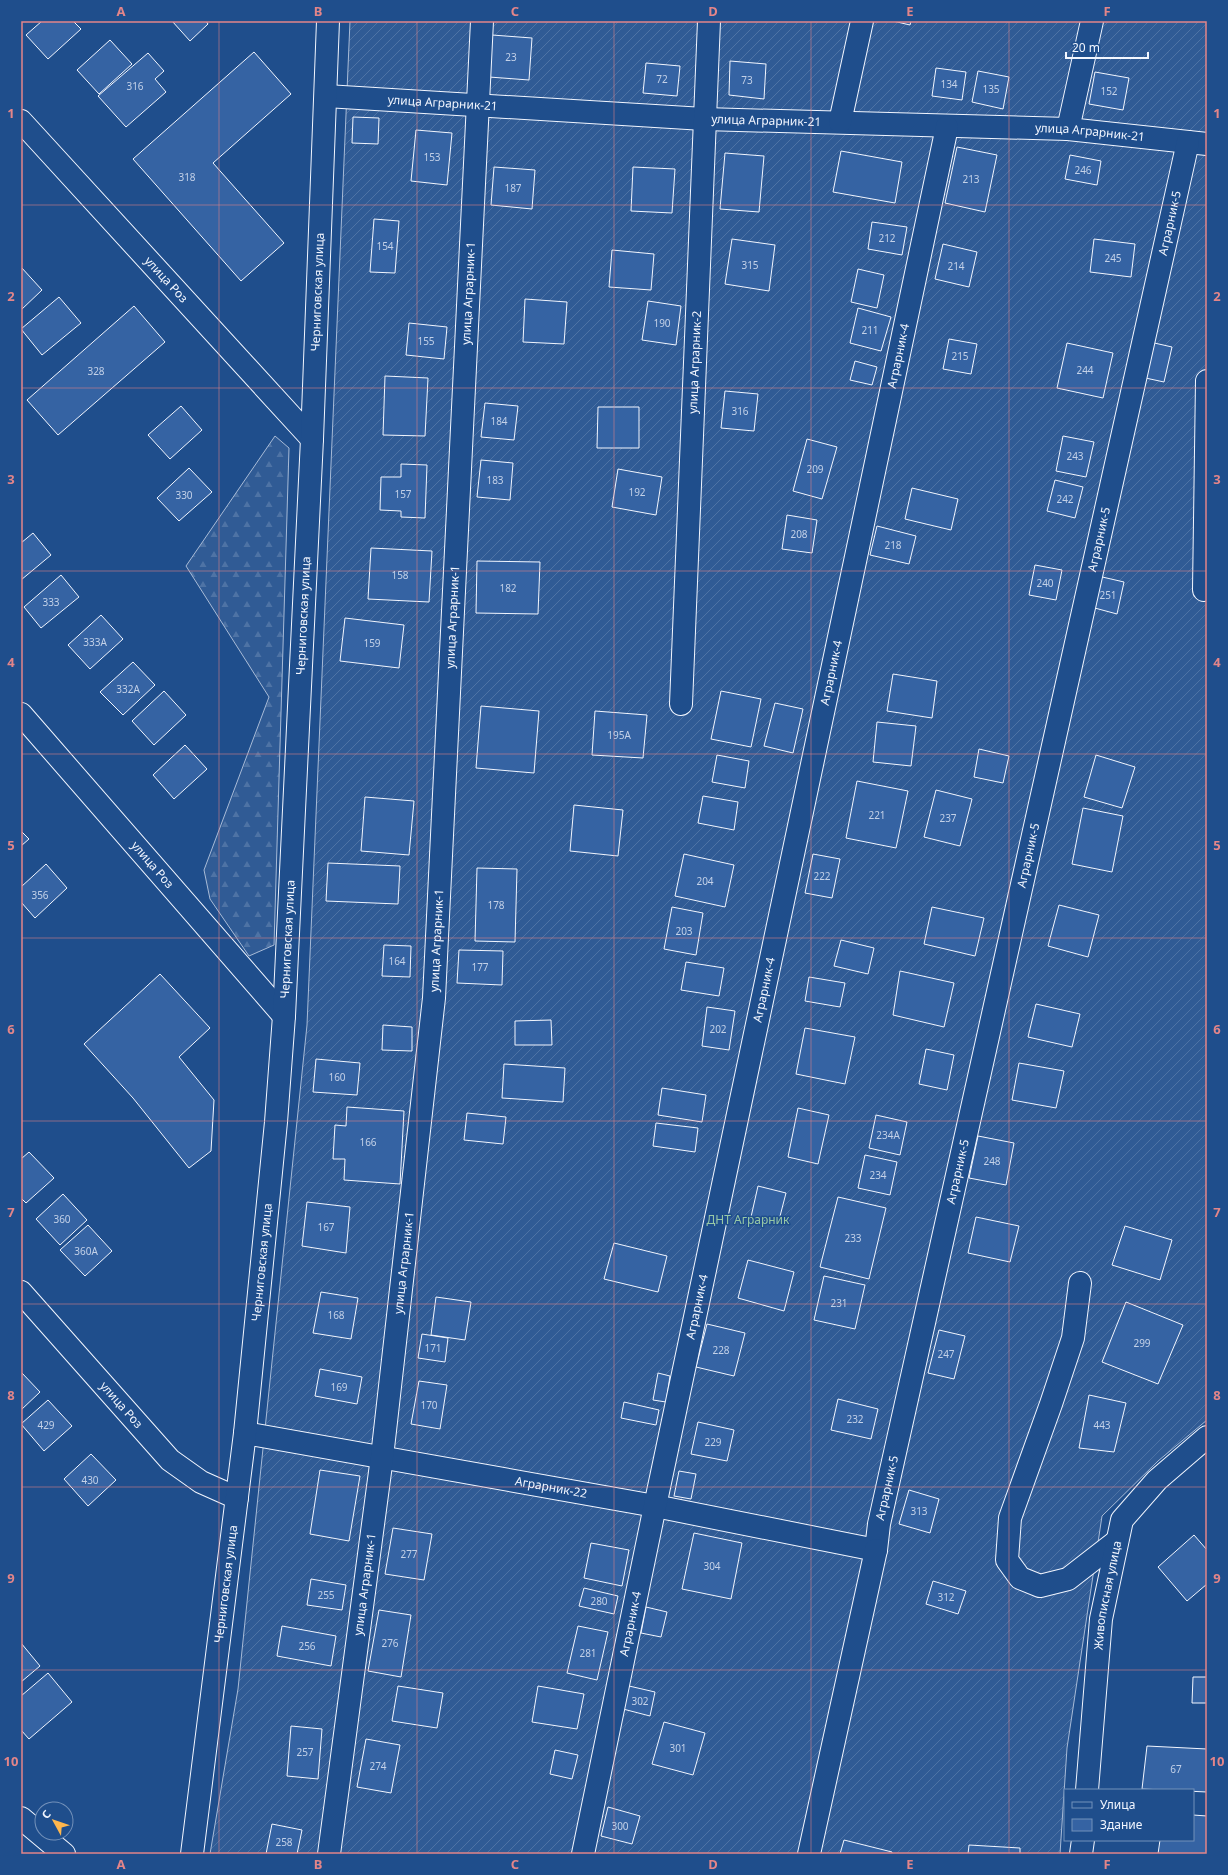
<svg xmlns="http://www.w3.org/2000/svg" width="1228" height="1875" font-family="'Noto Sans',sans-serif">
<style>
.forest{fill:url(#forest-firs);stroke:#a8bbd7}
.garden{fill:url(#garden-furrows);stroke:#a8bbd7}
.building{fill:#3563a3;stroke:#f2f6ff}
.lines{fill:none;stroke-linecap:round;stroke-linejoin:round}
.minor-casing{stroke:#f2f6ff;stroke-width:24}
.minor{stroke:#1f4e8c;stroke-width:22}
.grid{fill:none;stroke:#e38589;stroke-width:1;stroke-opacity:0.55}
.labels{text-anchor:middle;stroke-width:3;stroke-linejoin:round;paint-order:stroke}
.number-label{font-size:10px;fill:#c3d1e8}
.street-label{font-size:12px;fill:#f2f6ff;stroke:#1f4e8c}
.park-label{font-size:12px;fill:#97c8a6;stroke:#1f4e8c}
.neatline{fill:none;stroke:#e38589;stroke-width:1.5}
.grid-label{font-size:13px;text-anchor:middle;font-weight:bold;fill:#e38589}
</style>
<defs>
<pattern id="forest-firs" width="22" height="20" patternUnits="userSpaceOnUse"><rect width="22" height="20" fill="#305b95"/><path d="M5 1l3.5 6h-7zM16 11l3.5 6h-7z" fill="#4e73a5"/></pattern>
<pattern id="garden-furrows" width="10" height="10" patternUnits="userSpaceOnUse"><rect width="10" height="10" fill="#305b95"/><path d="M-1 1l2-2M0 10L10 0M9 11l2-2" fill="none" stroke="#4e73a5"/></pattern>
</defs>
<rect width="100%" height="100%" fill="#1f4e8c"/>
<path class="forest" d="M275,436L289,448L274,945L249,956L210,899L204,870L269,697L186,566Z"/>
<path class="garden" d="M350,21H1207V1420L1158,1461L1102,1516L1067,1748L1060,1854H210L238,1689L307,1025Z"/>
<path class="building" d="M42,21H73L81,29L48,59L26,35Z
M172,21H206L208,24L190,41Z
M893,21H911L910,25Z
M492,35L532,38L529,80L489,77Z
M110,40L132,64L99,94L77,70Z
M254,52L291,94L213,163L284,243L241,281L133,159Z
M148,53L164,71L155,79L166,92L126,127L98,96Z
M730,61L766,64L764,99L729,95Z
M646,63L680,66L677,96L643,93Z
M936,68L966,72L962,100L932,96Z
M978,71L1009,77L1003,109L972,102Z
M1095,72L1129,78L1123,110L1089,104Z
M353,117L379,118L378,144L352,143Z
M416,130L452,133L447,185L411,181Z
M957,147L997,155L985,212L945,203Z
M841,151L902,162L895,203L833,192Z
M725,153L764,156L759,212L720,209Z
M1070,155L1101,161L1097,185L1065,179Z
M494,167L535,170L532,209L491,205Z
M633,167L675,169L672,213L631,211Z
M374,219L399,221L395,273L370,272Z
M872,222L907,227L902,255L868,249Z
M732,239L775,245L769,291L725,284Z
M1094,239L1135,244L1131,277L1090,272Z
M943,244L977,252L969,287L935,279Z
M612,250L654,254L651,290L609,287Z
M21,267L42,290L21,310Z
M858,269L884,275L877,308L851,302Z
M59,297L81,323L42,355L21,329Z
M525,299L567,302L564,344L523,342Z
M648,301L681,306L676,345L642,340Z
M134,306L165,342L58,435L27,400Z
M858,308L891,317L881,351L850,343Z
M409,323L447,327L444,359L406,355Z
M949,339L977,344L971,374L943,369Z
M1150,342L1172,347L1164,382L1141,377Z
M1067,343L1113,353L1103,398L1057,388Z
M855,361L877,367L872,385L850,380Z
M385,376L428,378L425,436L383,435Z
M725,391L758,394L754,431L721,428Z
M485,403L518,406L514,440L481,437Z
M181,406L202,430L170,459L148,435Z
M598,407H639V448H597Z
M1063,436L1094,442L1086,477L1056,471Z
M807,439L837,447L822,499L793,491Z
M481,460L513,463L510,500L477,497Z
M401,464L427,465L425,518L401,517V511L380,510L381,477H401Z
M189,468L212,492L179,521L157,498Z
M618,469L662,477L656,515L612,507Z
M1055,480L1083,487L1075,518L1047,511Z
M912,488L958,499L951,530L905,519Z
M787,515L817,520L812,553L782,549Z
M877,526L916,536L909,564L870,555Z
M33,533L51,555L21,580V543Z
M371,548L432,551L429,602L368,599Z
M477,561L540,562L538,614L476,613Z
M1035,565L1062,570L1056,600L1029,595Z
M61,575L79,597L41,628L24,607Z
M1098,576L1124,582L1117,614L1091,607Z
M101,615L123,639L90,669L68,645Z
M345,618L404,625L399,668L340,661Z
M133,662L155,685L123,715L100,692Z
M893,674L937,681L932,718L887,711Z
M164,691L186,715L154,745L132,721Z
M721,691L761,699L751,747L711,739Z
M775,703L803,709L793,753L764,746Z
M481,706L539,711L534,773L476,768Z
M595,711L647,715L643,758L592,755Z
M877,722L916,726L911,766L873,762Z
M185,745L207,769L174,799L153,775Z
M979,749L1009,756L1003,783L974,777Z
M717,755L749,761L745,788L712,782Z
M1096,755L1135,767L1122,808L1084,797Z
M857,781L908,791L896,848L846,838Z
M936,790L972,799L960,846L924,837Z
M703,796L738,802L734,830L698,823Z
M365,797L414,801L409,855L361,851Z
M574,805L623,810L618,856L570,851Z
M1083,808L1123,816L1112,872L1072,864Z
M21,831L29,839L21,846Z
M684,854L734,865L725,907L675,896Z
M813,854L840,859L832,898L805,893Z
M328,863L400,866L398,904L326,901Z
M46,864L67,888L35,918L21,902V887Z
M477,868L517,869L515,942L475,941Z
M1059,905L1099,915L1088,957L1048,946Z
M672,907L703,913L696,955L664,949Z
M932,907L984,918L975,956L924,944Z
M841,940L874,948L868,974L834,966Z
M384,945L411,946L410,977L382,976Z
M459,950L503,951L502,985L457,983Z
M686,962L724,968L719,996L681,990Z
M900,971L954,983L944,1027L893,1015Z
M160,974L210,1028L179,1057L214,1100L211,1151L189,1168L133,1098L84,1044Z
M809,977L845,983L840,1007L805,1001Z
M1036,1004L1080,1014L1072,1047L1028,1037Z
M707,1007L735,1011L729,1050L702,1046Z
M551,1020L552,1045H515V1021Z
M383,1025L412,1027V1051L382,1050Z
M805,1028L855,1037L845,1084L796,1074Z
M926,1049L954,1055L947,1090L919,1084Z
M316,1059L360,1063L357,1095L313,1092Z
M1019,1063L1064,1071L1056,1108L1012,1100Z
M504,1064L565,1068L563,1102L502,1098Z
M662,1088L706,1095L702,1122L658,1115Z
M347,1107L404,1111L400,1184L344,1180L345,1159H333L335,1125L346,1126Z
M798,1108L829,1115L818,1164L788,1157Z
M467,1113L506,1117L503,1144L464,1140Z
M876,1115L907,1122L900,1155L869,1148Z
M656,1123L698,1128L695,1152L653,1146Z
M978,1136L1014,1143L1006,1185L969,1178Z
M29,1152L54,1178L26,1203L21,1198V1159Z
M865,1155L897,1162L890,1195L858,1188Z
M758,1186L786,1193L778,1224L751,1217Z
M63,1194L87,1220L60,1245L36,1219Z
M838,1197L886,1208L869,1279L820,1267Z
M307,1202L350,1207L346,1253L302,1246Z
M976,1217L1019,1226L1010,1262L968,1253Z
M88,1225L112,1251L85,1276L60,1250Z
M1125,1226L1172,1240L1160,1280L1112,1265Z
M614,1243L667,1256L658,1292L604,1279Z
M748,1260L794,1272L784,1311L738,1298Z
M824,1276L865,1285L855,1329L814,1320Z
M321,1292L358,1298L351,1339L313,1333Z
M436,1297L471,1302L465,1340L431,1335Z
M1126,1302L1183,1325L1158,1384L1102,1362Z
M707,1324L745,1333L734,1376L696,1367Z
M939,1330L965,1336L954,1379L928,1373Z
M422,1334L448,1338L445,1362L418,1358Z
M320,1369L362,1377L357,1404L315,1396Z
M21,1372L40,1392L21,1410Z
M658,1373L670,1376L666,1402L653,1400Z
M419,1381L447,1385L440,1429L411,1424Z
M1089,1395L1126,1403L1114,1452L1079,1448Z
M838,1399L878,1409L871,1439L831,1430Z
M48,1400L72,1426L44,1451L21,1424Z
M624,1402L659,1410L656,1425L621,1418Z
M698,1422L734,1430L727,1461L691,1454Z
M91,1454L116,1480L88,1506L64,1479Z
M320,1470L360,1476L349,1541L310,1534Z
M679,1471L696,1474L691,1499L674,1496Z
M909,1490L939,1499L930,1533L899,1524Z
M393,1528L432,1534L424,1580L385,1574Z
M694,1533L742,1543L731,1599L682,1589Z
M1194,1535L1207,1550V1584L1187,1601L1158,1567Z
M591,1543L629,1550L622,1586L584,1578Z
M311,1579L346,1585L342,1610L307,1605Z
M933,1581L966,1591L958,1614L926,1604Z
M584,1588L618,1596L614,1614L579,1606Z
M646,1607L667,1612L661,1637L641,1633Z
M379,1610L411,1615L401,1677L368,1671Z
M282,1626L336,1636L331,1666L277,1656Z
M578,1626L608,1632L597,1680L567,1673Z
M21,1643L40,1666L21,1682Z
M48,1673L72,1702L29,1739L21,1730V1696Z
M1193,1677H1207V1703H1192Z
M398,1686L443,1693L437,1728L392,1721Z
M538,1686L584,1694L577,1729L532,1722Z
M629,1686L655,1692L650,1716L623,1709Z
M664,1722L705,1733L693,1775L652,1764Z
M291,1726L322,1729L318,1779L287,1776Z
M366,1739L400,1745L391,1793L357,1787Z
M1147,1746L1207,1749V1792L1142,1789Z
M555,1750L578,1755L572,1779L550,1774Z
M608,1807L640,1816L632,1844L601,1836Z
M1193,1815L1207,1816V1854H1158L1160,1840H1193Z
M272,1824L302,1830L297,1854H266Z
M844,1840L892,1852V1854H840Z
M969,1845L1020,1848V1854H968Z"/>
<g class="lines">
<g class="minor-casing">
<g id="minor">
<path id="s1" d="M326,96L704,119L1068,129L1207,144"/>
<path id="s2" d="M21,121L312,439"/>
<path d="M840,122L862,21"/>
<path d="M1068,129L1092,21"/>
<path d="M1204,590L1207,381"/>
<path id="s3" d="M681,704L709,21"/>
<path id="s4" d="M21,714L284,1016"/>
<path d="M1080,1283L1073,1338L1051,1404L1010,1518L1007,1560L1020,1578L1040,1586L1068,1579L1117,1541"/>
<path id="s5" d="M21,1292L170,1460L201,1482L237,1498"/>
<path id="s6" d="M245,1433L655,1506L876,1550L879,1524L1188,142"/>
<path id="s7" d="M1087,1790L1101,1619L1122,1520L1157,1480L1207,1437"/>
<path d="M21,1818L64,1854"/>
<path id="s8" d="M192,1854L245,1433L276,1122L284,1016L312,439L328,21"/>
<path id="s9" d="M329,1854L382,1457L434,998L482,21"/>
<path id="s10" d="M583,1854L655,1506L947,127"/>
<path d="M809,1854L876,1550"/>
<path d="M1081,1854L1083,1840"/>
</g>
</g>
<use href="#minor" class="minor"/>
</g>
<path class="grid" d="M219,21V1854M417,21V1854M614,21V1854M811,21V1854M1009,21V1854M21,205H1207M21,388H1207M21,571H1207M21,754H1207M21,938H1207M21,1121H1207M21,1304H1207M21,1487H1207M21,1670H1207"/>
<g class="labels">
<g class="number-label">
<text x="511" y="61">23</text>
<text x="662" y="83">72</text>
<text x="747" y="84">73</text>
<text x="949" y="88">134</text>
<text x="135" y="90">316</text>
<text x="991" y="93">135</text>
<text x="1109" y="95">152</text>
<text x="432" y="161">153</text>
<text x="1083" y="174">246</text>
<text x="187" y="181">318</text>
<text x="971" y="183">213</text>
<text x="513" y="192">187</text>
<text x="887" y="242">212</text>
<text x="385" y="250">154</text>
<text x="1113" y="262">245</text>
<text x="750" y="269">315</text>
<text x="956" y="270">214</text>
<text x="662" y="327">190</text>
<text x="870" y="334">211</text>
<text x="426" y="345">155</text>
<text x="960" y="360">215</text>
<text x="1085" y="374">244</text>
<text x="96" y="375">328</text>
<text x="740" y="415">316</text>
<text x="499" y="425">184</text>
<text x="1075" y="460">243</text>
<text x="815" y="473">209</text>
<text x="495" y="484">183</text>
<text x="637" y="496">192</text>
<text x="403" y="498">157</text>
<text x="184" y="499">330</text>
<text x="1065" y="503">242</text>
<text x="799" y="538">208</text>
<text x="893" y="549">218</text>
<text x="400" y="579">158</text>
<text x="1045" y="587">240</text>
<text x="508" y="592">182</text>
<text x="1108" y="599">251</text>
<text x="51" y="606">333</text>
<text x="95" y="646">333А</text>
<text x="372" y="647">159</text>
<text x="128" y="693">332А</text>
<text x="619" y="739">195А</text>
<text x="877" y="819">221</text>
<text x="948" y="822">237</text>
<text x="822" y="880">222</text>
<text x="705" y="885">204</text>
<text x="40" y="899">356</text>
<text x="496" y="909">178</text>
<text x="684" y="935">203</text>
<text x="397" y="965">164</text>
<text x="480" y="971">177</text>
<text x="718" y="1033">202</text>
<text x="337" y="1081">160</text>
<text x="888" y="1139">234А</text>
<text x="368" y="1146">166</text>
<text x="992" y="1165">248</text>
<text x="878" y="1179">234</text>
<text x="62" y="1223">360</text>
<text x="326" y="1231">167</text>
<text x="853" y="1242">233</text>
<text x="86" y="1255">360А</text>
<text x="839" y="1307">231</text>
<text x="336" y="1319">168</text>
<text x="1142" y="1347">299</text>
<text x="433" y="1352">171</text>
<text x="721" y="1354">228</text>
<text x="946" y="1358">247</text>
<text x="339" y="1391">169</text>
<text x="429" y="1409">170</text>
<text x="855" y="1423">232</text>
<text x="46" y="1429">429</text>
<text x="1102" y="1429">443</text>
<text x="713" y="1446">229</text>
<text x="90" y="1484">430</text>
<text x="919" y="1515">313</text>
<text x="409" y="1558">277</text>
<text x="712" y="1570">304</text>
<text x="326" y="1599">255</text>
<text x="946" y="1601">312</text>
<text x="599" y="1605">280</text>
<text x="390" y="1647">276</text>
<text x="307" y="1650">256</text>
<text x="588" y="1657">281</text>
<text x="640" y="1705">302</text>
<text x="678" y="1752">301</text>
<text x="305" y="1756">257</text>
<text x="378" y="1770">274</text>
<text x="1176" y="1773">67</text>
<text x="620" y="1830">300</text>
<text x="284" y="1846">258</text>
</g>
<g class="street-label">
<text dy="4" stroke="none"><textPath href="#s1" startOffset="117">улица Аграрник-21</textPath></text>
<text dy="4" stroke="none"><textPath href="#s1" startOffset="441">улица Аграрник-21</textPath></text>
<text dy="4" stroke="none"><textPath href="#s1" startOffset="765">улица Аграрник-21</textPath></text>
<text dy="4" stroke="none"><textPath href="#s6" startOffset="2001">Аграрник-5</textPath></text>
<text dy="4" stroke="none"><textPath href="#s2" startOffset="215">улица Роз</textPath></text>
<text dy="4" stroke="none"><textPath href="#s8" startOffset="1568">Черниговская улица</textPath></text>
<text dy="4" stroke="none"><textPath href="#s9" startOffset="1568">улица Аграрник-1</textPath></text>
<text dy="4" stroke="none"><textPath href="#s10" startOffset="1531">Аграрник-4</textPath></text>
<text dy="4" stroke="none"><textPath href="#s3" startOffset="342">улица Аграрник-2</textPath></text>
<text dy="4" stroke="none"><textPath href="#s6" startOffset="1677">Аграрник-5</textPath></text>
<text dy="4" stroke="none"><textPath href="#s8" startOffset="1244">Черниговская улица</textPath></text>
<text dy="4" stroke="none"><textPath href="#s9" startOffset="1244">улица Аграрник-1</textPath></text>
<text dy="4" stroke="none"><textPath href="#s10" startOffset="1207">Аграрник-4</textPath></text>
<text dy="4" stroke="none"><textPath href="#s6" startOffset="1353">Аграрник-5</textPath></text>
<text dy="4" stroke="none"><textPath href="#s4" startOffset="200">улица Роз</textPath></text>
<text dy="4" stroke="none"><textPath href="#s8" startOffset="920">Черниговская улица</textPath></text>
<text dy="4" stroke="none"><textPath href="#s9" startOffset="920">улица Аграрник-1</textPath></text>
<text dy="4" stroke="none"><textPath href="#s10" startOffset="883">Аграрник-4</textPath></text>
<text dy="4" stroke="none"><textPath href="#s6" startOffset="1029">Аграрник-5</textPath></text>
<text dy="4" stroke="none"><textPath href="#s9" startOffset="596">улица Аграрник-1</textPath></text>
<text dy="4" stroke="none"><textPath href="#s8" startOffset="596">Черниговская улица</textPath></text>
<text dy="4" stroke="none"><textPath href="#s10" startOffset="559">Аграрник-4</textPath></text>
<text dy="4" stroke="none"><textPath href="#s5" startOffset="151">улица Роз</textPath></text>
<text dy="4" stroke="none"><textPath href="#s6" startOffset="311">Аграрник-22</textPath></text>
<text dy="4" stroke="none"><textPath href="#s6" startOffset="705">Аграрник-5</textPath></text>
<text dy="4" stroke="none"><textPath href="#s9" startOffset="272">улица Аграрник-1</textPath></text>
<text dy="4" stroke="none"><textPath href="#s8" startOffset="272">Черниговская улица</textPath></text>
<text dy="4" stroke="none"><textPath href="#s7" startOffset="196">Живописная улица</textPath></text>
<text dy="4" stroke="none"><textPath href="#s10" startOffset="235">Аграрник-4</textPath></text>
</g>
<g class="park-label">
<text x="748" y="1224">ДНТ Аграрник</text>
</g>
</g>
<rect width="1228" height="1875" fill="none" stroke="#1f4e8c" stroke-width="44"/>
<rect x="1064" y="1789" width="130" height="52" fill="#1f4e8c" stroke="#7391ba"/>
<rect x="1072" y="1802" width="20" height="6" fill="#1f4e8c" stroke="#7391ba"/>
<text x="1100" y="1809" font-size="12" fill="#f2f6ff">Улица</text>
<rect x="1072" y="1819" width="20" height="12" fill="#3563a3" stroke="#7391ba"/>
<text x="1100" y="1829" font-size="12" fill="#f2f6ff">Здание</text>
<g transform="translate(54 1821) rotate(310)"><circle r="19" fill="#1f4e8c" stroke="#7391ba"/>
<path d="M0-3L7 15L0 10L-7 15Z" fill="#ffb74d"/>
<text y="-6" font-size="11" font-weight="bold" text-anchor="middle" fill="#f2f6ff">С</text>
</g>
<path d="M1066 52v6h82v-6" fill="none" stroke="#f2f6ff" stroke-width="2"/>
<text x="1072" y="52" font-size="12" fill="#f2f6ff" stroke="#1f4e8c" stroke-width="3" paint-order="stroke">20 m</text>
<rect x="22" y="22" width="1184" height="1831" class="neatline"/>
<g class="grid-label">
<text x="121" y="16">A</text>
<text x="318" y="16">B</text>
<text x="515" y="16">C</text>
<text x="713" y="16">D</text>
<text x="910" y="16">E</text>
<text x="1107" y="16">F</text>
<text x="11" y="118">1</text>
<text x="1217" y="118">1</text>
<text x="11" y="301">2</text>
<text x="1217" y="301">2</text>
<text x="11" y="484">3</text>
<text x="1217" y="484">3</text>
<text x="11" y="667">4</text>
<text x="1217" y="667">4</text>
<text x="11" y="850">5</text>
<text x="1217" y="850">5</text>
<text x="11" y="1034">6</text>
<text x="1217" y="1034">6</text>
<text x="11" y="1217">7</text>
<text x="1217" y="1217">7</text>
<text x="11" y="1400">8</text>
<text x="1217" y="1400">8</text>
<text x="11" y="1583">9</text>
<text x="1217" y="1583">9</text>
<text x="11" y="1766">10</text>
<text x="1217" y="1766">10</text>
<text x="121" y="1869">A</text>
<text x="318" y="1869">B</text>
<text x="515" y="1869">C</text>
<text x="713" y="1869">D</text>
<text x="910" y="1869">E</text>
<text x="1107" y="1869">F</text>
</g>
</svg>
